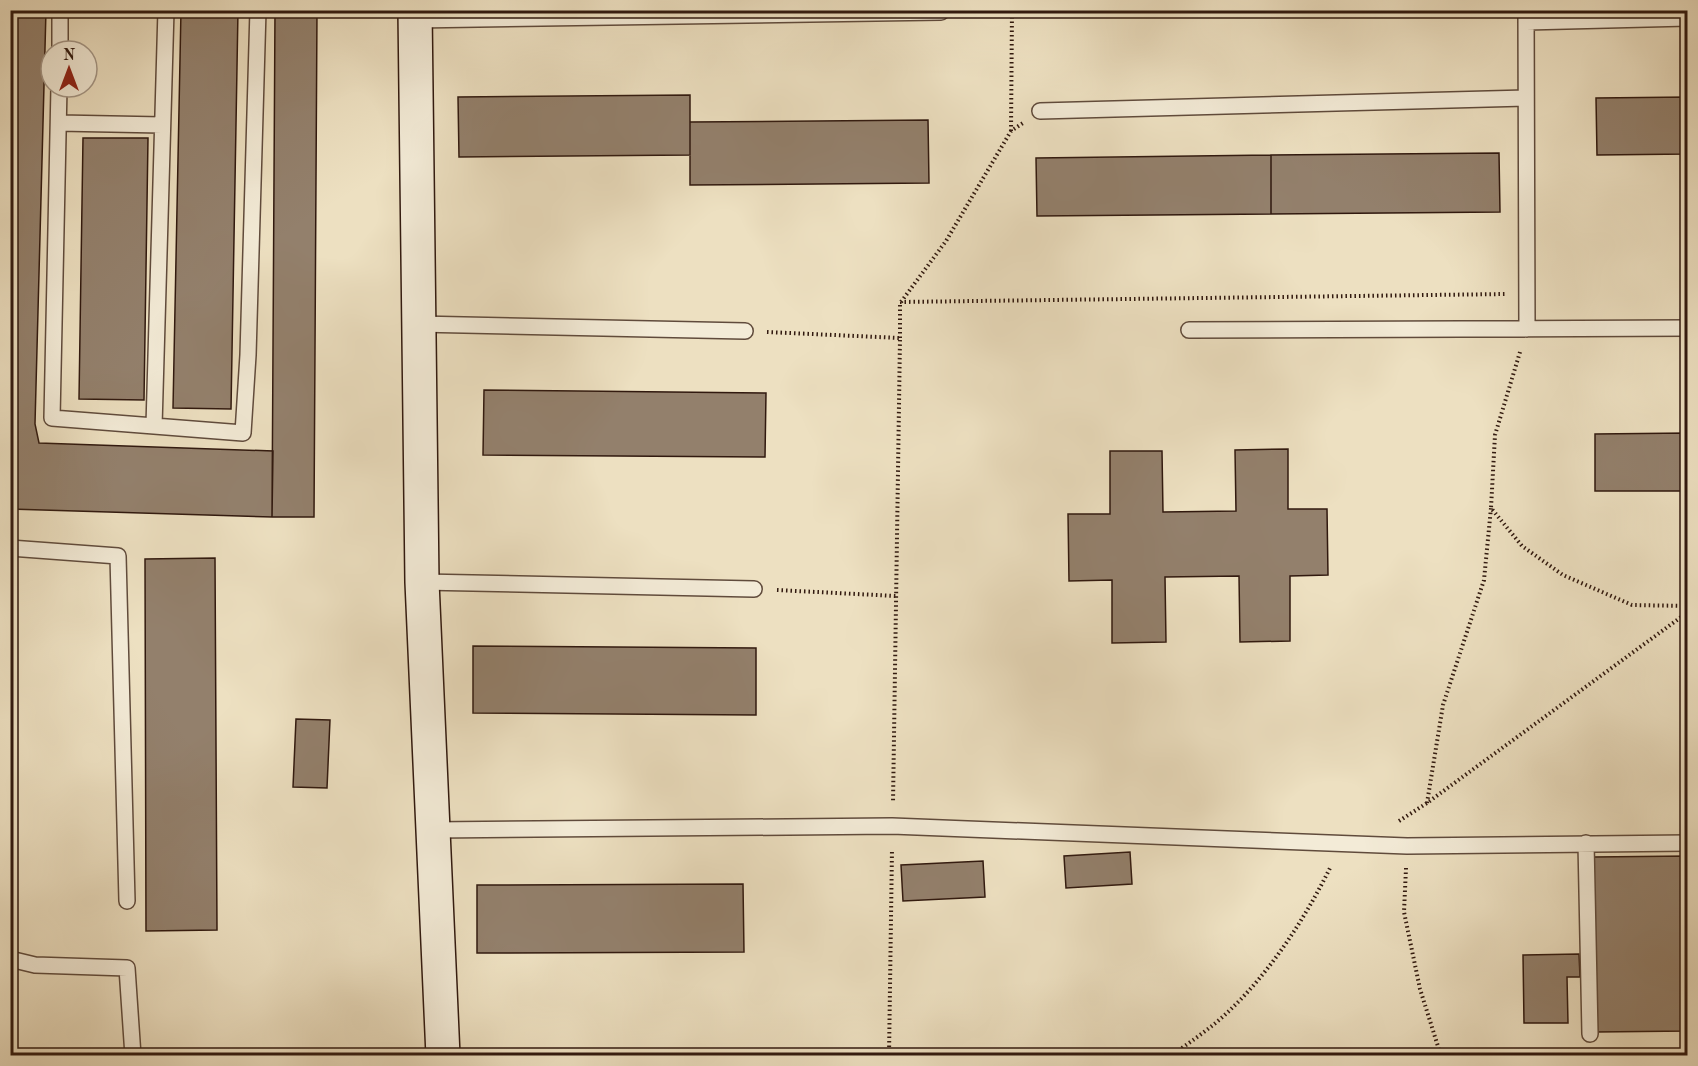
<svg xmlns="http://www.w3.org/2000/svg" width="1698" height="1066" font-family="'Old Standard TT',serif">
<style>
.building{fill:#93806c;stroke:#31190f;stroke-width:1.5}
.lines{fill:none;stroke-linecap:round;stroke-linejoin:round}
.lane-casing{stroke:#604b3c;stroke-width:18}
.secondary-casing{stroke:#31190f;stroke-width:36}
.path{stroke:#31190f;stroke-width:4;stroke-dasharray:1.5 3;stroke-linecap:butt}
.lane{stroke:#f3ebd7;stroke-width:15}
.secondary{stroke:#f3ebd7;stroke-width:33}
</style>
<rect width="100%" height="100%" fill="#ede0c1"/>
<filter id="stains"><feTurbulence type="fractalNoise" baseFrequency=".00333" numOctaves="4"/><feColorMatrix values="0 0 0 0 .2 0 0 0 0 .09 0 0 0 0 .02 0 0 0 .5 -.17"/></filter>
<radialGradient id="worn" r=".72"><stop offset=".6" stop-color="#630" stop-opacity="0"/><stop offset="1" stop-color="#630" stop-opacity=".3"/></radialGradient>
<path class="building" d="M11,10H46L35,424L39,443L273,451L272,517L10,509Z
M181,10H238L231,409L173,408Z
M275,10H317L314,517H272Z
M690,95V155L459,157L458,97Z
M1688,97V154L1597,155L1596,98Z
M928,120L929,183L690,185V122Z
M83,138H148L144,400L79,399Z
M1499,153L1500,212L1271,214V155Z
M1271,155V214L1037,216L1036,158Z
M484,390L766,393L765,457L483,455Z
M1688,433V491H1595V434Z
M1288,449V509H1327L1328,575L1290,576V641L1240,642L1239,576L1165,577L1166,642L1112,643V580L1069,581L1068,514H1110V451H1162L1163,512L1236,511L1235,450Z
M215,558L217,930L146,931L145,559Z
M473,646L756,648V715L473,713Z
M296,719L330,720L327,788L293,787Z
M1130,852L1132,884L1066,888L1064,856Z
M1688,856V1031L1596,1032L1593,857Z
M983,861L985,897L903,901L901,865Z
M743,884L744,952L477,953V885Z
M1579,954L1580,977H1567L1568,1023H1524L1523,955Z"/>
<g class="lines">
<g class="lane-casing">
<path id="lane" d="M166,10L154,426L243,433L248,355L258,10
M1526,10L1527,329
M415,20L941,12
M1526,22L1688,18
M60,51V10
M59,87L52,418L154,426
M1040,111L1526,98
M59,123L162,125
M418,324L745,331
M1189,330L1688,328
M10,548L118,556L127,901
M422,582L754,589
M434,830L892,826L1407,846L1688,843
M1586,843L1590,1034
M10,959L35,965L127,968L133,1056"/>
</g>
<g class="secondary-casing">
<path id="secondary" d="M415,10L422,582L443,1056"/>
</g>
<path class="path" d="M1011,131L1012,10
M901,302L946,241L1011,131L1023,123
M767,332L900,338L893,803
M900,338V302L1506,294
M1520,352L1495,435L1491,508L1522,546L1563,575L1632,605L1688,606
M777,590L896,596
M1427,803L1443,705L1484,580L1491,508
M1399,821L1427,803L1688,612
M1406,868L1404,912L1420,989L1441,1056
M889,1056L892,849
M1171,1056C1191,1041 1213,1027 1230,1010C1271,971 1306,917 1331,866"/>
<use href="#lane" class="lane"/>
<use href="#secondary" class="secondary"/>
</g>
<rect width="1698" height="1066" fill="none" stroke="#ede0c1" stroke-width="36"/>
<rect x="12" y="12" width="1674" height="1042" fill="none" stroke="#31190f" stroke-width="3"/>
<rect x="18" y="18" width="1662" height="1030" fill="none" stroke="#31190f" stroke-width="1.5"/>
<g transform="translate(69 69)"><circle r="28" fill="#f3ebd7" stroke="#a59787" stroke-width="1.5"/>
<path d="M0-4.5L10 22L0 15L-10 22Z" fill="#8f2418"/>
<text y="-9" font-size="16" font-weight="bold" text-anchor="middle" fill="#31190f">N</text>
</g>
<rect width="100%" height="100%" filter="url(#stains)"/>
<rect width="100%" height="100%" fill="url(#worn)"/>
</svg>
